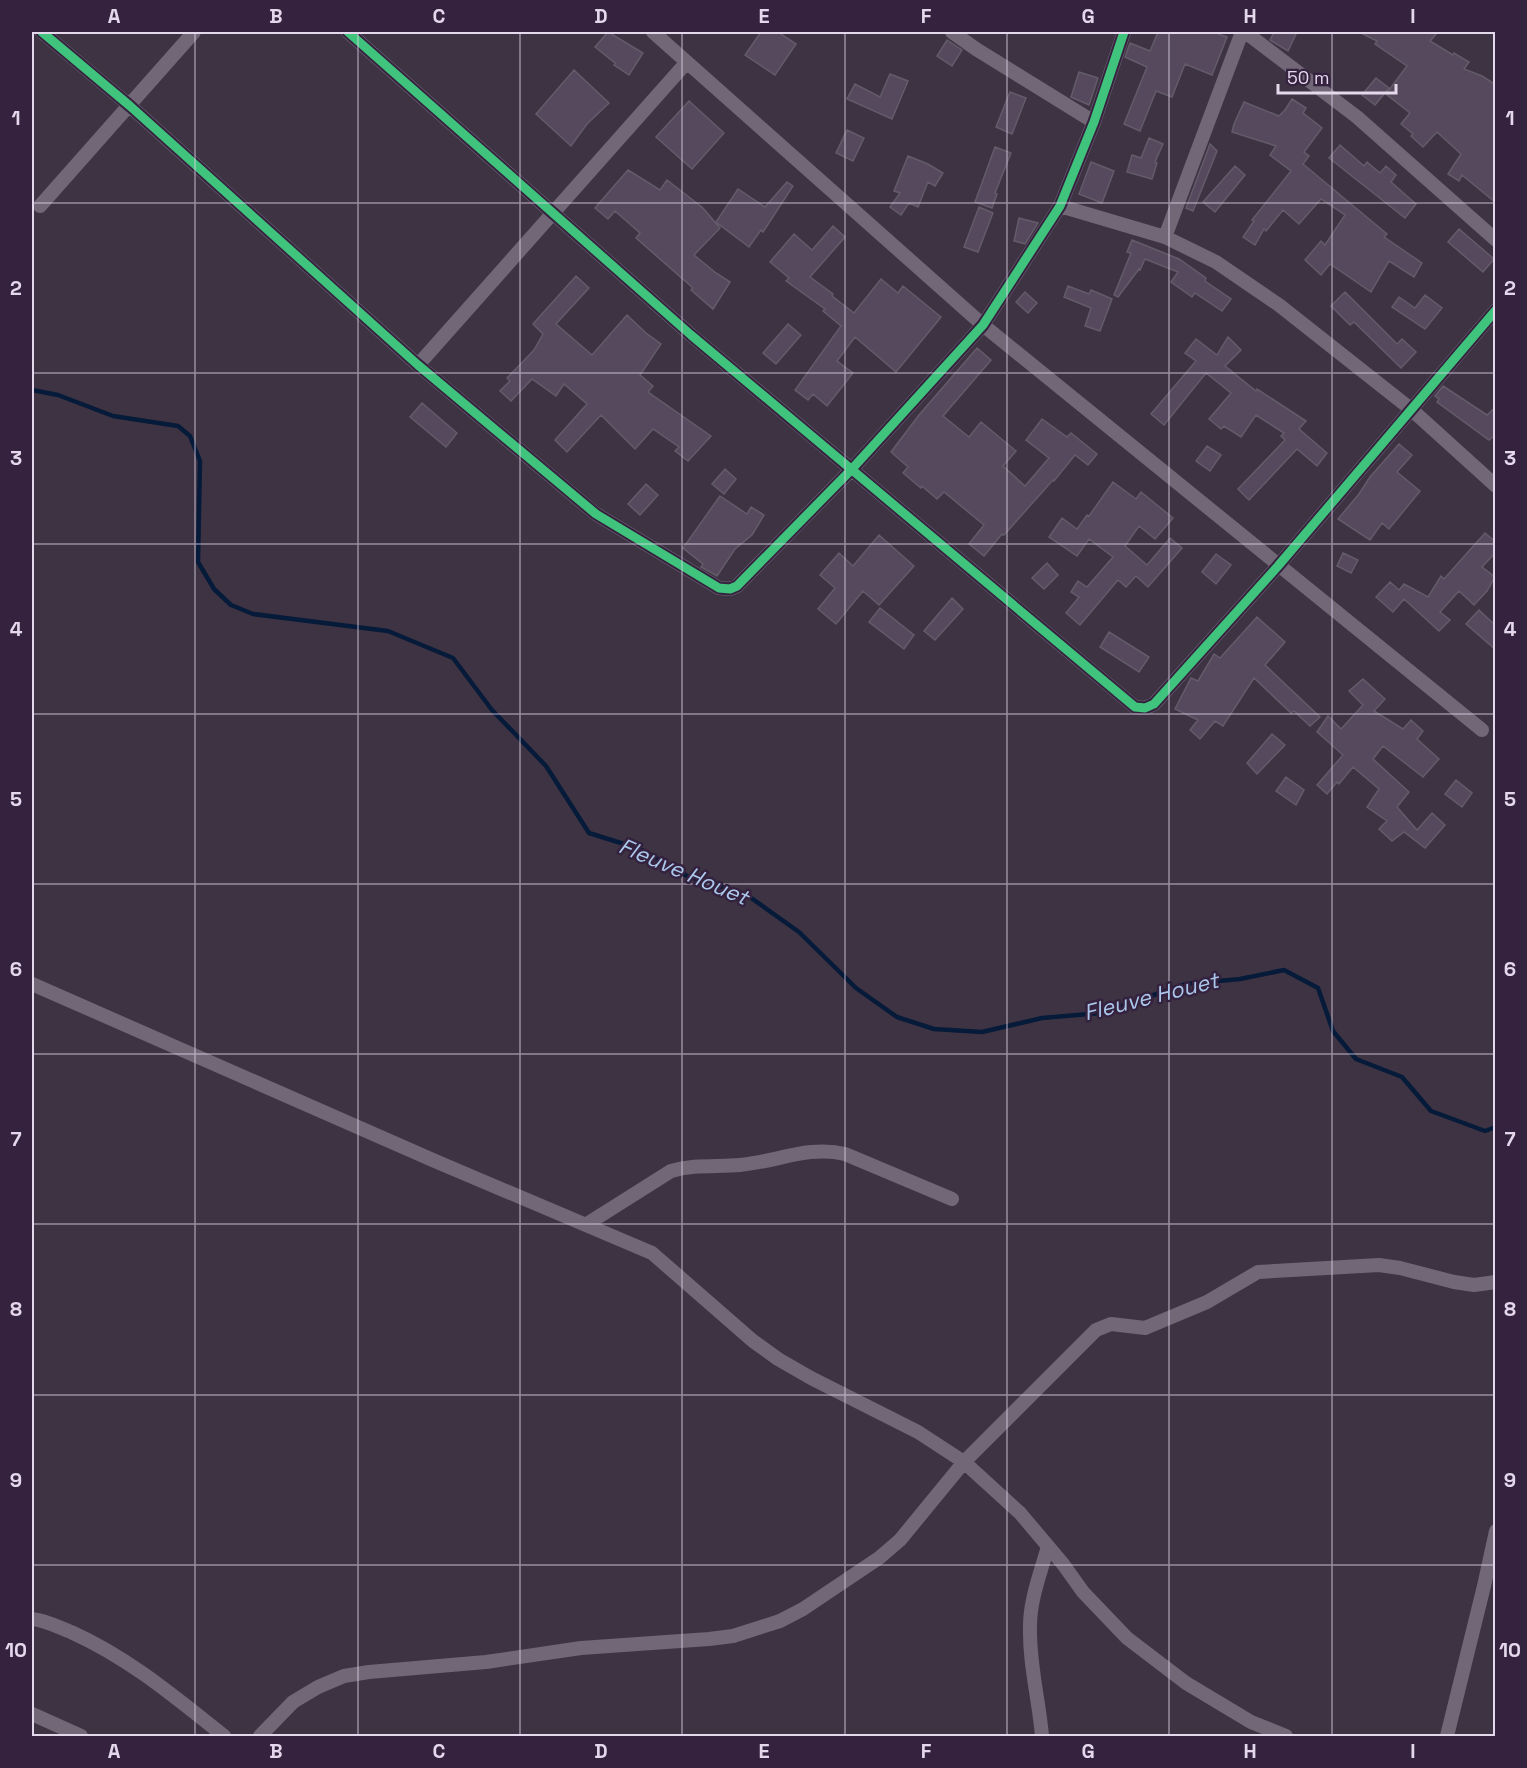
<svg xmlns="http://www.w3.org/2000/svg" width="1527" height="1768" font-family="'Space Grotesk',sans-serif">
<style>
.lines{fill:none;stroke-linecap:round;stroke-linejoin:round}
.stream{stroke:#061b3a;stroke-width:4.5}
.building{fill:#56495e;stroke:#645b6a;stroke-width:1.5}
.minor{stroke:#716777;stroke-width:14}
.cycleway-casing{stroke:#35223f;stroke-width:13}
.cycleway{stroke:#40c37c;stroke-width:9}
.grid{fill:none;stroke:#e5d8ec;stroke-width:1.5;stroke-opacity:0.55}
.labels{text-anchor:middle;stroke-width:5;stroke-linejoin:round;paint-order:stroke}
.water-label{font-size:22px;font-style:italic;fill:#abc8ec;stroke:#35223f}
.neatline{fill:none;stroke:#e5d8ec;stroke-width:2}
.grid-label{font-size:20px;text-anchor:middle;font-weight:bold;fill:#e5d8ec}
</style>
<rect width="100%" height="100%" fill="#3e3343"/>
<g class="lines">
<path class="stream" d="M32,390L58,395L113,416L178,426L190,436L200,461L198,562L214,589L231,605L253,614L388,631L453,658L492,710L546,766L589,833L640,849L687,876L747,895L799,932L856,988L897,1017L934,1029L982,1032L1042,1018L1101,1013L1186,984L1240,979L1284,970L1318,988L1333,1031L1356,1059L1402,1077L1431,1111L1485,1131L1496,1127"/>
</g>
<path class="building" d="M608,32L643,53L629,75L614,65L615,63L595,47Z
M761,32H778L796,44L775,75L745,55Z
M1158,32H1213L1227,37L1212,75L1185,64L1172,97L1156,91L1140,131L1124,124L1147,67L1125,57L1130,43L1150,51Z
M1274,32H1297L1288,51L1270,40Z
M1359,32H1438L1430,41L1453,55L1454,53L1469,62L1464,69L1482,76L1496,85V203L1462,175L1459,181L1448,174L1461,154L1437,132L1423,147L1411,136L1413,134L1401,124L1410,113L1386,94L1407,66L1375,44L1377,41Z
M947,40L962,50L952,66L937,56Z
M574,70L609,103L587,124L571,146L536,114Z
M1079,72L1098,78L1089,105L1071,97Z
M890,74L908,81L892,119L847,99L855,84L880,97Z
M1376,78L1389,88L1375,105L1362,95Z
M1010,92L1026,98L1012,134L996,127Z
M1292,99L1306,108L1303,113L1322,128L1304,152L1309,156L1303,164L1387,234L1384,237L1422,263L1414,277L1389,261L1371,292L1330,264L1321,275L1305,260L1321,241L1325,245L1345,215L1321,199L1299,224L1283,210L1266,231L1264,229L1255,245L1243,237L1254,221L1252,220L1291,171L1270,155L1276,146L1232,132L1234,124L1244,102L1279,116L1285,110Z
M689,101L724,133L692,169L656,137Z
M847,130L864,138L853,161L836,153Z
M1149,138L1163,144L1155,162L1157,163L1152,179L1127,172L1132,155L1141,158Z
M1210,144L1217,151L1193,211L1186,208Z
M1340,145L1364,166L1367,162L1380,173L1386,166L1396,175L1391,182L1416,204L1405,218L1329,158Z
M995,147L1011,153L995,193L997,194L992,208L975,202Z
M908,156L928,164L943,173L935,186L928,182L918,207L909,203L901,215L890,207L900,193L894,191Z
M1091,162L1114,171L1102,203L1079,194Z
M1235,166L1245,175L1215,212L1203,202Z
M628,170L660,190L667,180L703,208L720,228L694,255L716,273L730,282L713,309L691,290L693,288L636,238L640,233L615,211L608,219L595,208Z
M787,182L793,186L763,232L761,230L749,247L716,222L738,189L765,207Z
M979,207L993,213L978,252L964,247Z
M1019,218L1038,223L1025,244L1014,241Z
M833,226L845,237L810,277L833,294L832,296L854,313L881,279L898,293L903,286L941,317L896,372L855,337L837,361L853,373L827,406L813,394L808,400L795,390L841,326L823,311L825,309L786,281L789,278L770,262L794,234L812,250Z
M1459,229L1494,259L1483,272L1448,242Z
M1132,240L1179,259L1206,278L1205,281L1231,299L1222,311L1195,293L1192,297L1171,282L1178,272L1145,259L1140,270L1139,269L1118,297L1114,295L1131,253L1127,252Z
M576,276L589,288L556,324L592,355L627,315L646,333L661,344L640,375L653,386L648,392L711,436L688,461L675,451L679,447L653,429L635,449L601,415L567,452L555,440L587,404L564,384L556,396L532,379L511,401L500,391L510,381L507,378L534,350L543,334L533,324Z
M1068,286L1089,294L1091,290L1112,299L1100,331L1085,326L1091,308L1064,297Z
M1025,292L1037,303L1028,313L1016,302Z
M1345,292L1397,344L1402,339L1416,352L1401,368L1354,322L1350,325L1331,306Z
M1425,295L1442,308L1425,329L1392,307L1399,297L1415,308Z
M788,324L801,335L776,364L763,353Z
M1228,337L1241,350L1225,366L1256,391L1257,389L1306,421L1299,429L1327,453L1317,466L1297,449L1249,500L1238,489L1285,440L1281,436L1284,433L1256,415L1241,437L1224,426L1221,429L1209,419L1231,393L1206,373L1164,425L1151,414L1196,361L1185,353L1196,339L1217,355Z
M977,348L991,360L943,416L969,437L981,422L1016,451L1003,466L1025,486L1049,458L1026,440L1042,419L1067,437L1071,433L1097,454L1088,465L1075,455L1054,481L1053,480L1004,535L1002,534L984,556L969,544L984,525L944,492L937,499L922,486L921,488L903,473L908,467L891,452L919,415Z
M1443,386L1487,415L1496,407V434L1489,440L1437,402L1439,399L1435,396Z
M422,403L457,433L446,447L410,417Z
M1399,444L1412,455L1397,472L1420,491L1389,529L1382,523L1370,540L1338,519L1359,494L1370,477Z
M1207,446L1221,455L1210,471L1196,461Z
M725,469L736,479L724,494L712,484Z
M1113,482L1136,499L1141,492L1173,518L1155,539L1139,526L1125,546L1147,565L1170,538L1182,548L1148,587L1136,576L1126,587L1118,580L1080,625L1066,613L1079,597L1071,592L1078,581L1087,587L1113,557L1089,539L1077,556L1049,537L1062,518L1077,529L1087,515L1089,516Z
M646,484L658,495L640,515L628,504Z
M720,496L747,514L751,507L764,515L752,535L735,549L717,576L701,567L703,564L683,548Z
M1485,533L1496,542V552L1482,567L1495,577L1487,591L1474,605L1459,591L1440,612L1450,620L1439,631L1404,599L1393,612L1376,597L1390,582L1399,590L1404,584L1428,597L1441,576L1444,579Z
M879,535L914,566L879,605L863,591L836,624L818,609L835,588L820,575L839,553L853,566Z
M1343,553L1358,560L1351,573L1337,566Z
M1216,554L1231,565L1216,584L1202,572Z
M1047,563L1058,575L1044,589L1032,578Z
M952,598L963,609L935,640L924,631Z
M880,608L914,635L904,649L869,622Z
M1479,610L1496,626V650L1466,624Z
M1257,617L1285,642L1265,665L1320,717L1310,726L1294,711L1291,713L1254,678L1223,726L1215,721L1200,739L1190,730L1198,720L1175,709L1191,678L1198,681L1214,654L1220,658Z
M1109,632L1149,657L1139,672L1100,647Z
M1363,679L1385,699L1374,711L1403,729L1411,720L1423,731L1417,739L1439,759L1423,777L1383,746L1373,759L1409,792L1397,807L1417,830L1432,813L1445,825L1425,848L1404,832L1392,841L1379,829L1387,821L1367,807L1379,789L1353,767L1339,784L1337,782L1327,794L1317,785L1343,755L1317,732L1328,716L1341,729L1363,705L1349,691Z
M1272,734L1285,745L1257,774L1247,763Z
M1286,777L1304,790L1296,805L1276,791Z
M1456,780L1472,793L1462,807L1445,794Z"/>
<g class="lines">
<path class="minor" d="M42,32L130,106L418,365L596,514L719,588L730,589L737,586L851,470L983,325L1060,206L1094,122L1124,32
M348,32L691,335L1135,707L1145,708L1154,704L1278,566L1496,310
M653,32L983,325L1482,730
M952,32L976,49L1094,122
M1245,32L1357,117L1496,240
M40,206L194,32
M1060,206L1165,237L1242,32
M1165,237L1216,262L1279,305L1412,410L1496,486
M418,365L687,62
M32,984L435,1161L652,1253L753,1341L778,1359L811,1378L918,1432L964,1462L1020,1513L1063,1564L1083,1592L1127,1638L1186,1683L1251,1722L1286,1736
M587,1224L671,1171C694,1164 717,1167 740,1165C776,1162 809,1145 845,1154L952,1199
M32,1619C45,1620 58,1627 71,1632C129,1658 175,1697 224,1736
M32,1714L81,1736
M260,1736L293,1702L318,1687L344,1676L369,1672L486,1662L581,1648L709,1639L733,1636L780,1621L803,1609L879,1558L900,1540L964,1462L1096,1330L1111,1324L1145,1328L1207,1302L1258,1272L1379,1265L1400,1268L1454,1282L1474,1285L1496,1282
M1042,1736C1039,1700 1029,1664 1030,1626C1030,1599 1041,1572 1048,1546
M1447,1736L1484,1586L1496,1531"/>
<g class="cycleway-casing">
<path id="cycleway" d="M42,32L130,106L418,365L596,514L719,588L730,589L737,586L851,470L983,325L1060,206L1094,122L1124,32
M348,32L691,335L1135,707L1145,708L1154,704L1278,566L1496,310"/>
</g>
<use href="#cycleway" class="cycleway"/>
</g>
<path class="grid" d="M195,32V1736M358,32V1736M520,32V1736M682,32V1736M845,32V1736M1007,32V1736M1169,32V1736M1332,32V1736M32,203H1496M32,373H1496M32,544H1496M32,714H1496M32,884H1496M32,1054H1496M32,1224H1496M32,1395H1496M32,1565H1496"/>
<g class="labels">
<g class="water-label">
<text transform="translate(684 871) rotate(23)" y="8">Fleuve Houet</text>
<text transform="translate(1151 996) rotate(-14)" y="8">Fleuve Houet</text>
</g>
</g>
<rect width="1527" height="1768" fill="none" stroke="#35223f" stroke-width="66"/>
<path d="M1278 84v9h118v-9" fill="none" stroke="#e5d8ec" stroke-width="3"/>
<text x="1287" y="84" font-size="18" fill="#e5d8ec" stroke="#35223f" stroke-width="4.5" paint-order="stroke">50 m</text>
<rect x="33" y="33" width="1461" height="1702" class="neatline"/>
<g class="grid-label">
<text x="114" y="23">A</text>
<text x="276" y="23">B</text>
<text x="439" y="23">C</text>
<text x="601" y="23">D</text>
<text x="764" y="23">E</text>
<text x="926" y="23">F</text>
<text x="1088" y="23">G</text>
<text x="1250" y="23">H</text>
<text x="1413" y="23">I</text>
<text x="16" y="125">1</text>
<text x="1510" y="125">1</text>
<text x="16" y="295">2</text>
<text x="1510" y="295">2</text>
<text x="16" y="465">3</text>
<text x="1510" y="465">3</text>
<text x="16" y="636">4</text>
<text x="1510" y="636">4</text>
<text x="16" y="806">5</text>
<text x="1510" y="806">5</text>
<text x="16" y="976">6</text>
<text x="1510" y="976">6</text>
<text x="16" y="1146">7</text>
<text x="1510" y="1146">7</text>
<text x="16" y="1316">8</text>
<text x="1510" y="1316">8</text>
<text x="16" y="1487">9</text>
<text x="1510" y="1487">9</text>
<text x="16" y="1657">10</text>
<text x="1510" y="1657">10</text>
<text x="114" y="1758">A</text>
<text x="276" y="1758">B</text>
<text x="439" y="1758">C</text>
<text x="601" y="1758">D</text>
<text x="764" y="1758">E</text>
<text x="926" y="1758">F</text>
<text x="1088" y="1758">G</text>
<text x="1250" y="1758">H</text>
<text x="1413" y="1758">I</text>
</g>
</svg>
